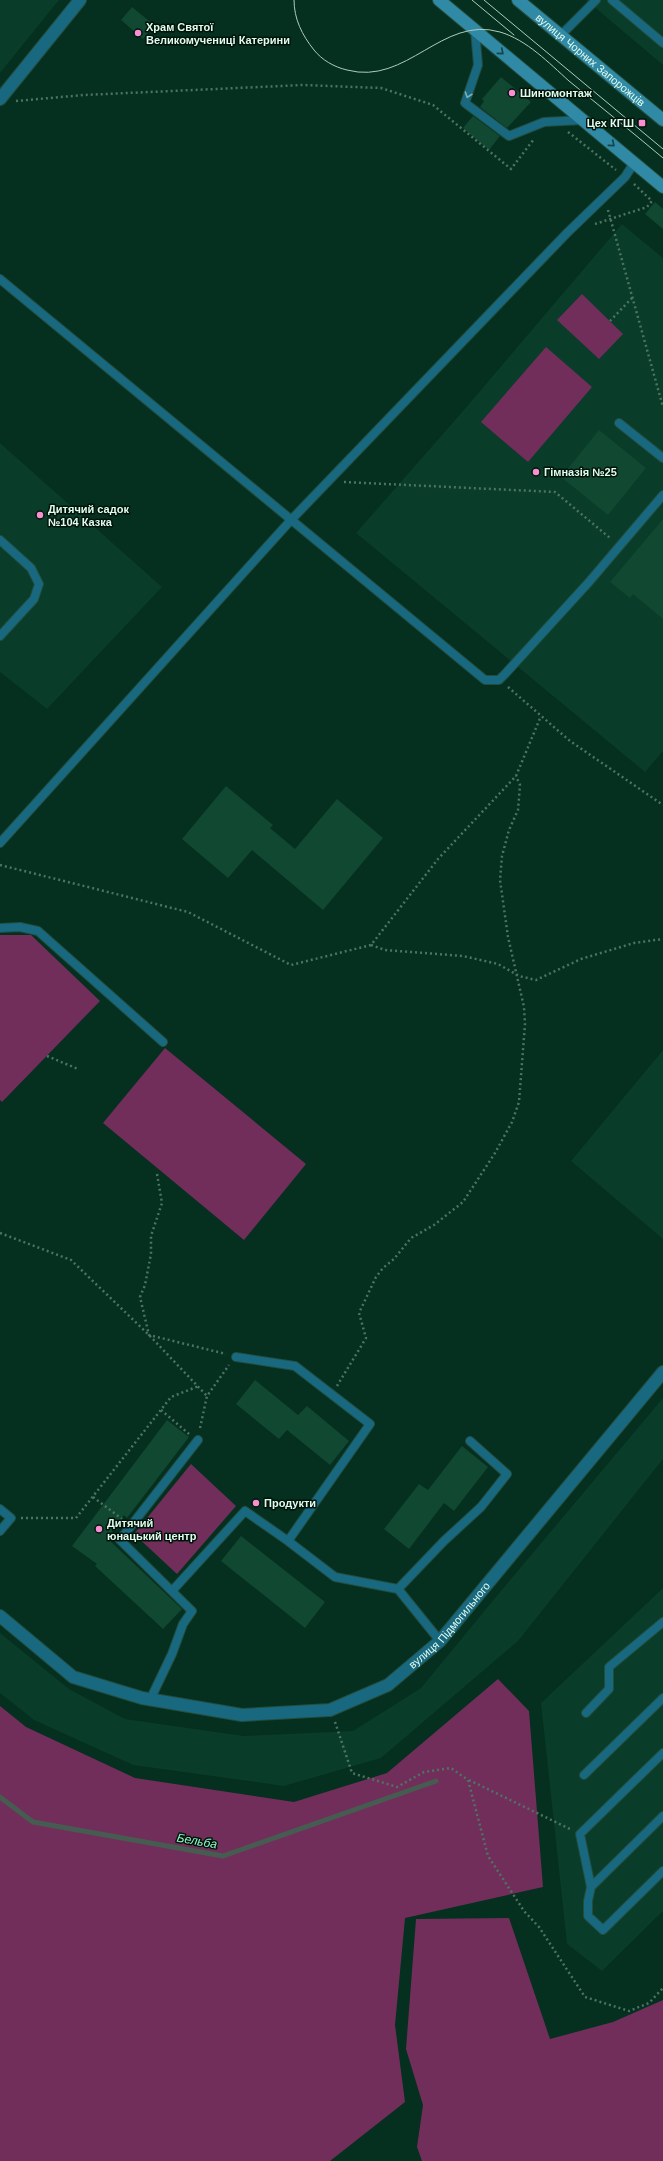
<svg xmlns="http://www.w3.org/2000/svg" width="663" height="2161" font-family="Arial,sans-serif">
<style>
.built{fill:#093c29}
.green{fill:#722e5b}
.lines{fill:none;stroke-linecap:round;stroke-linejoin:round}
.stream{stroke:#465c51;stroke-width:5}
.building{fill:#114832}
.lane-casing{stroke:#244c3c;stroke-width:10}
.street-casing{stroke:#244c3c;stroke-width:14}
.secondary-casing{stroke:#244c3c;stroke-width:14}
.path{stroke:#4e7363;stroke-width:2.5;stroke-dasharray:2 3;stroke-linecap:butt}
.lane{stroke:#186880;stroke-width:8}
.street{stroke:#186880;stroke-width:12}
.secondary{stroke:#308aa6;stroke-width:12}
.tram{stroke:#adccbd;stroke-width:1}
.oneway{stroke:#144349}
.oneway2{stroke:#7cb2b6}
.poi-dot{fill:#f690d0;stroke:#01140b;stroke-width:1.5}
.labels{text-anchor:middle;stroke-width:3;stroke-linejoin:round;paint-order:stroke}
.poi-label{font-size:11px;font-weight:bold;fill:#e1fced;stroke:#01140b;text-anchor:start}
.street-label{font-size:11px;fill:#e1fced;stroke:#01140b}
.water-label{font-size:12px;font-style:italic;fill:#91f9c9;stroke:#01140b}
</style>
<rect width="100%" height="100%" fill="#052f1f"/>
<path class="built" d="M0,0H59L0,73Z
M586,0H663V65Z
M622,224L663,258V751L645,772L356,533L463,411Z
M0,443L162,587L47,709L0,672Z
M663,1050V1239L571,1161Z
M663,1398V1459L518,1641L381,1758L284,1786L133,1765L34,1720L0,1693V1633L69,1689L125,1719L244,1736L353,1731L421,1688L495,1598Z
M663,1588V1911L602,1971L567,1944L541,1703Z"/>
<path class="green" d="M582,294L623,334L599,359L557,320Z
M546,347L592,387L528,462L481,422Z
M0,935H31L100,1001L2,1102L0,1100Z
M165,1048L306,1164L244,1240L103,1123Z
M191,1464L236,1506L177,1574L134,1534Z
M498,1679L529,1711L543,1887L405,1918L395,2025L405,2102L330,2161H0V1706L26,1727L135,1778L294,1802L387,1773Z
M509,1918L550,2039L613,2022L663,2000V2161H422L417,2147L423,2105L406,2049L416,1919Z"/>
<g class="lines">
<path class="stream" d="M0,1797L33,1822L223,1856L436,1781"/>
</g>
<path class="building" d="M132,7L154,25L143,39L121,20Z
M501,77L531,102L507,128L480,107L484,101L482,99Z
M473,116L500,136L489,150L463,128Z
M655,202L663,209V229L645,214Z
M599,430L646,468L608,515L561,477Z
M663,519V619L633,594L630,598L610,582Z
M226,786L273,825L270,828L295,849L337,799L383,838L323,910L252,850L228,878L182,839Z
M255,1380L298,1415L307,1406L349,1441L330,1465L287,1430L279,1439L236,1404Z
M167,1420L189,1437L127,1518L124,1515L107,1538L182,1609L163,1629L95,1566L97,1564L72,1546Z
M462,1446L488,1467L454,1511L444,1503L409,1549L384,1529L419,1484L428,1490Z
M241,1536L325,1602L305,1628L221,1561Z"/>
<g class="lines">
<g class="lane-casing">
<path id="lane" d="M612,0L663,43
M475,30L478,65L465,103L509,136L544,122L583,120
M561,35L596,0
M0,279L485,680H499L505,674L589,582L663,495
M619,423L663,458
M0,540L31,568L39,584L34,599L0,636
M0,843L291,520L567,233L625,177L634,163
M0,928L20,927L38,931L163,1042
M236,1357L295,1366L370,1424L288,1541L335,1577L398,1589L440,1641
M0,1509L11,1518L0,1531
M398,1589L444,1541L481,1507L507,1474L470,1441
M172,1591L245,1511L288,1541
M150,1700L172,1654L183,1624L192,1611L120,1540L198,1440
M586,1713L609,1689V1667L663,1622
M663,1753L580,1834L591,1887L588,1901V1916L603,1930L663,1871
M584,1775L663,1698
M591,1887L663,1816"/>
</g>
<g class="street-casing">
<g id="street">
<path d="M0,99L80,0"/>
<path id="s1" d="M0,1616L73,1677L142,1698L242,1715L330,1710L388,1685L440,1641L663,1372"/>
</g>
</g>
<g class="secondary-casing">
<g id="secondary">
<path d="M439,0L663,187"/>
<path id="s2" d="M518,0L663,120"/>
</g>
</g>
<path class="path" d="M16,101L84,95L303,85L381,88L433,105L511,169L534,139
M568,132L616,170
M634,184L652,201
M608,210L663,407
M595,224L647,207L652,201
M610,321L632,298
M344,482L555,492L610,538
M508,687L570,741L663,805
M0,865L188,912L291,965L371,945L438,859L516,776L541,716
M371,945L385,950L463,956L498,964L519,976L536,980L581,959L634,943L663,939
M47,1056L78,1069
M157,1174L162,1203L151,1236V1254L145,1285L140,1297L149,1335L226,1354
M0,1233L71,1260L149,1335L207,1396
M337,1386L366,1338L359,1313L376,1277L383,1268L394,1259L411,1238L434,1225L463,1202L495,1153L512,1122L519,1102L525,1024L524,1007L508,937L500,880L502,856L509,830L518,810L520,785L516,776
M161,1410L189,1434
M200,1428L207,1396L229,1365
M93,1497L122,1519
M21,1518H76L171,1397L199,1386
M335,1722L352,1773L397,1787L424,1772L451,1768L468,1780L488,1856L524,1911L539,1927L585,1997L629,2011L649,2003L663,1988
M469,1780L570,1829"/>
<use href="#lane" class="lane"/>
<use href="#street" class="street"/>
<use href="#secondary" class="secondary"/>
<path class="tram" d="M294,0C294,19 302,35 314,50C322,60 334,67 347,70C407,86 442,15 500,32C527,40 549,63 569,81C601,107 632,132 663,158
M472,0L514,35
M484,0L663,149"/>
</g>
<defs><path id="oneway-chevron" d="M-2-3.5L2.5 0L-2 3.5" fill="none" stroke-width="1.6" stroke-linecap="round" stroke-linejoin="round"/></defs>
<g class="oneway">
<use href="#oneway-chevron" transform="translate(501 52) rotate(40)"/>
<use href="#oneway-chevron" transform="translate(612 144) rotate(40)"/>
</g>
<use class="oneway2" href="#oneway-chevron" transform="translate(468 95) rotate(109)"/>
<g class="poi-dot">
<circle cx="138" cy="33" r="4"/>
<circle cx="512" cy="93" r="4"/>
<rect x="638" y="119" width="8" height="8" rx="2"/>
<circle cx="536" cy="472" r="4"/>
<circle cx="40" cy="515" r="4"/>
<circle cx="256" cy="1503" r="4"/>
<circle cx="99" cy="1529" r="4"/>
</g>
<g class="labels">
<g class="poi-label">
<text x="146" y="31">Храм Святої<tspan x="146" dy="13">Великомучениці Катерини</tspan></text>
<text x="520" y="97">Шиномонтаж</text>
<text x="634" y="127" text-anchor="end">Цех КГШ</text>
<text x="544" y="476">Гімназія №25</text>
<text x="48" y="513">Дитячий садок<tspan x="48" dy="13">№104 Казка</tspan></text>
<text x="264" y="1507">Продукти</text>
<text x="107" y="1527">Дитячий<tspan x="107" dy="13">юнацький центр</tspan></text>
</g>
<g class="street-label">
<text dy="4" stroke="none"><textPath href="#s2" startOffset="94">вулиця Чорних Запорожців</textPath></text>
<text dy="4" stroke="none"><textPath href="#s1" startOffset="506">вулиця Підмогильного</textPath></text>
</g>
<g class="water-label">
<text transform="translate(197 1841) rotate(10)" y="4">Бельба</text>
</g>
</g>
</svg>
